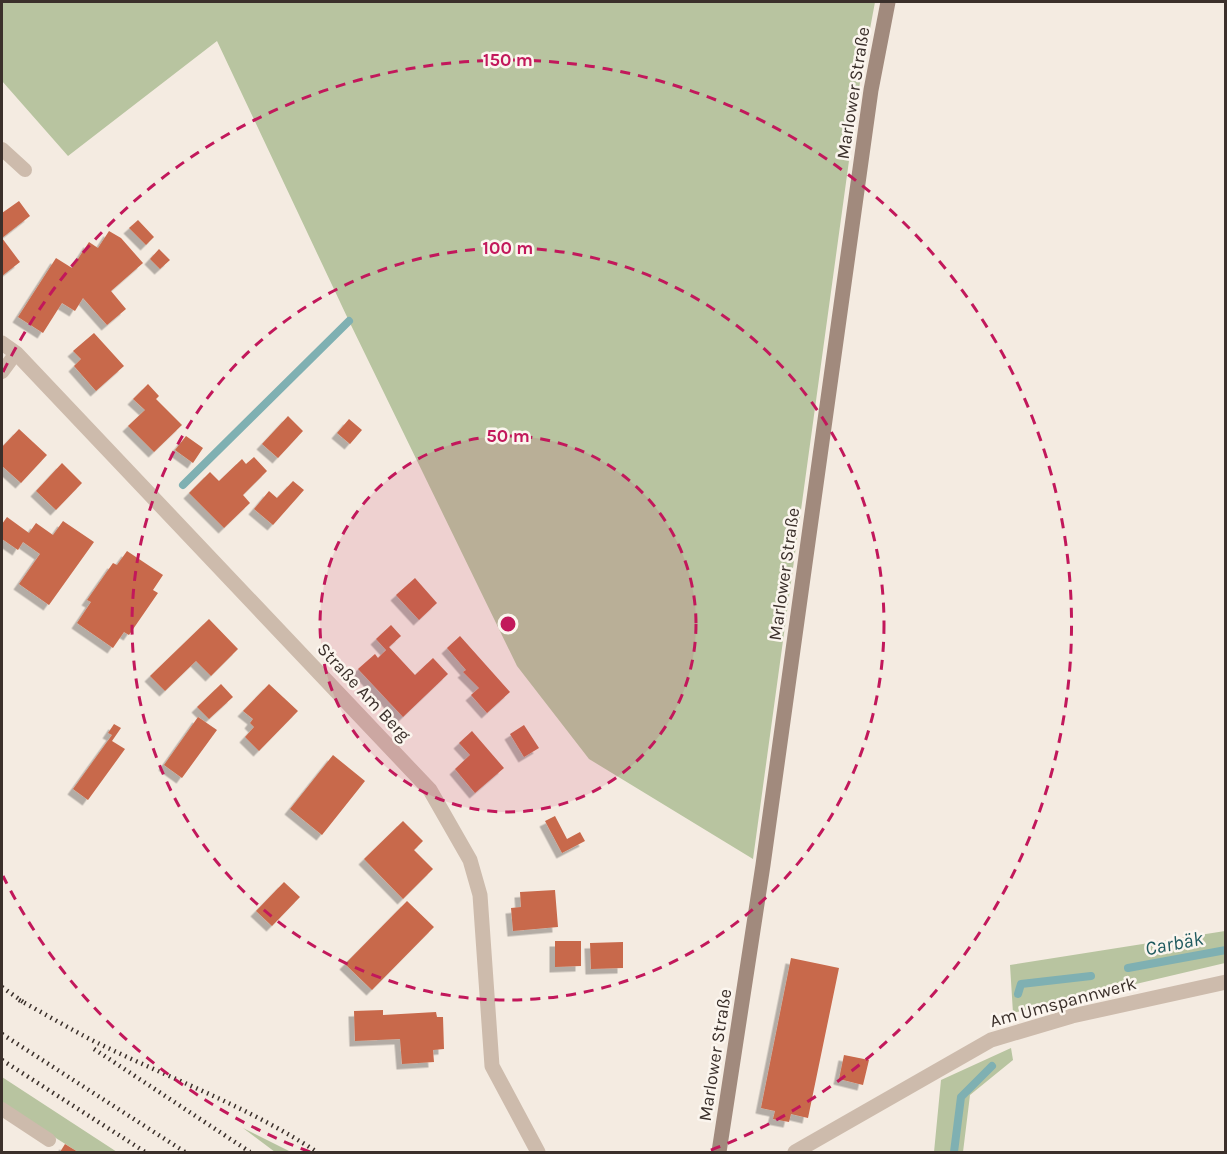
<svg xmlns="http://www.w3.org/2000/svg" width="1227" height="1154" font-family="Karla,sans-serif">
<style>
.green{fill:#b8c4a0}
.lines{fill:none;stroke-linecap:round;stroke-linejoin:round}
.stream{stroke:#7fb0b2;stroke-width:8}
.building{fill:#c8694b;filter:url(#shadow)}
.service{stroke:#cdbbac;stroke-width:14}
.minor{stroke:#cdbbac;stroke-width:15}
.secondary{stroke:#a18a7d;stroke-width:15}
.rail{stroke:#3b302b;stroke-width:4.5;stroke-dasharray:1.5 4.5;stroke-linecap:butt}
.ring{fill:none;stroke:#c2185b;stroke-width:3;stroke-dasharray:10 8}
.labels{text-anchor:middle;stroke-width:5;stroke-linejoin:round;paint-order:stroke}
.street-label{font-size:18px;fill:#3b302b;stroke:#fbf5ee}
.water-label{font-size:20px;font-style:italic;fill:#1f5a5e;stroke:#fbf5ee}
.centre{fill:#c2185b;stroke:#fbf5ee;stroke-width:3}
.ring-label{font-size:18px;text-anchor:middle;font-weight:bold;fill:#c2185b;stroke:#fbf5ee;stroke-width:5;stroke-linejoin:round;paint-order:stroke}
</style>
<defs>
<filter id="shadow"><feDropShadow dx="-5.5" dy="5.5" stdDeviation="0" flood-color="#0004"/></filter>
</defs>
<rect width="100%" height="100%" fill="#f4ebe1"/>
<path class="green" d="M2,2H875L859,88L753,859L589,759L517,666L349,321L217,41L68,156L2,81Z
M1225,931V963L1013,1013L1010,965Z
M1011,1048L1013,1060L970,1095L963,1152H934L941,1080Z
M2,1077L117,1152H78L2,1104Z
M243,1128L291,1152H275Z"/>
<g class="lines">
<path class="stream" d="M183,485L349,321
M1128,968L1226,950
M1018,994L1021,984L1091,976
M954,1152L961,1097L992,1066"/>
</g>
<path class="building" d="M19,201L30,216L2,238L20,262L2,276V213Z
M138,220L154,237L146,245L129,228Z
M109,231L121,238L143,263L111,291L126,309L107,325L83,298L75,311L62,303L43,333L18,317L56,258L72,268L89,242L98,248Z
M159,249L170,260L160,269L150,259Z
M94,333L124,366L96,391L74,366L81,359L73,351Z
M148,384L159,396L156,399L182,425L154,452L128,426L145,410L133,399Z
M288,416L303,431L278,458L262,444Z
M349,419L362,430L350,444L337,433Z
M19,429L47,455L21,483L2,466V447Z
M186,436L203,448L193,463L175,450Z
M254,457L267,471L243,495L250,503L224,528L189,493L210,472L219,481L242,459L246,464Z
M62,463L82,483L56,510L36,491Z
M293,481L304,490L273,525L254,509L269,491L277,498Z
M7,517L29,533L36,523L53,535L63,521L94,542L49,605L19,584L40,554L23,542L18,550L2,539V524Z
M127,551L163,575L153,590L158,593L129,635L124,632L113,648L77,623L91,602L87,600L113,563L117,565Z
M415,578L437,603L419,620L396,595Z
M209,619L238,649L211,676L196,661L165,691L150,676Z
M391,625L401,636L389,647L415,675L433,658L448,674L403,717L358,669L375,654L378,658L386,650L376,639Z
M460,636L510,692L487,713L471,695L479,688L463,672L466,670L447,648Z
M221,684L233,697L209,719L197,707Z
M269,684L298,711L259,751L245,737L254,727L250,723L253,719L243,711Z
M198,717L217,730L182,778L164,765Z
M114,724L121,728L112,741L125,749L88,800L73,789L112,735L108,733Z
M524,725L539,748L524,757L510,734Z
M472,731L504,768L475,793L455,769L470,755L459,743Z
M333,755L365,781L322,835L290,809Z
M555,816L567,839L580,832L585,841L562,853L545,821Z
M403,821L423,841L414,850L433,869L403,899L364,859Z
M284,882L300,897L272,926L256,911Z
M555,890L558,927L513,931L511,908L521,907L520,892Z
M407,901L434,927L372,990L345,964Z
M555,941H581V966L555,967Z
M623,942V968L591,969L590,943Z
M791,958L839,968L808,1118L791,1114L789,1122L773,1119L775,1111L761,1108Z
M383,1010V1015L436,1012L437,1017H443L444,1049L433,1050L434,1062L402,1064L400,1039L355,1041L354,1011Z
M844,1055L869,1060L863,1085L839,1079Z
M65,1144L78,1152H60Z"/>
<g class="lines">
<path class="service" d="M2,149L25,170
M2,372L16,353
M2,1109L49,1140"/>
<path class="minor" d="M2,343L16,353L430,790L470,860L480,895L492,1066L538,1152
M795,1152L991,1040L1072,1016L1226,982"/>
<path class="secondary" d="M719,1152L763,865L871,90L888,2"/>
<path class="rail" d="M2,987L26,1004
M19,1000C49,1016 78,1034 108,1048C179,1082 252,1109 317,1152
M2,1034L185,1152
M94,1049L250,1152
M2,1060L145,1152"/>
</g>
<circle cx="508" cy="624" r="188" fill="#c2185b" fill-opacity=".12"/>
<g class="ring">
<circle cx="508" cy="624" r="188"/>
<circle cx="508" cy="624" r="376"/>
<path d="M310 1152A564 564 0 0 1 3 876M3 372A564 564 0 1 1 706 1152"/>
</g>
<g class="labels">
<g class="street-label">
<text transform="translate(853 93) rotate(-81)" y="6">Marlower Straße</text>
<text transform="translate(784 574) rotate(-82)" y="6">Marlower Straße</text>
<text transform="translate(364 692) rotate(47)" y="6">Straße Am Berg</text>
<text transform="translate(1063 1002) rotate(-15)" y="6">Am Umspannwerk</text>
<text transform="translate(715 1055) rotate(-81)" y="6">Marlower Straße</text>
</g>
<g class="water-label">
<text transform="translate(1174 943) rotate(-11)" y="7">Carbäk</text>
</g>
</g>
<circle cx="508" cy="624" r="9" class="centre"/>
<g class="ring-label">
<text x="508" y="66">150 m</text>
<text x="508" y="254">100 m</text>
<text x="508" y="442">50 m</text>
</g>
<rect width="1227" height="1154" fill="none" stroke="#3b302b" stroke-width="6"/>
</svg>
